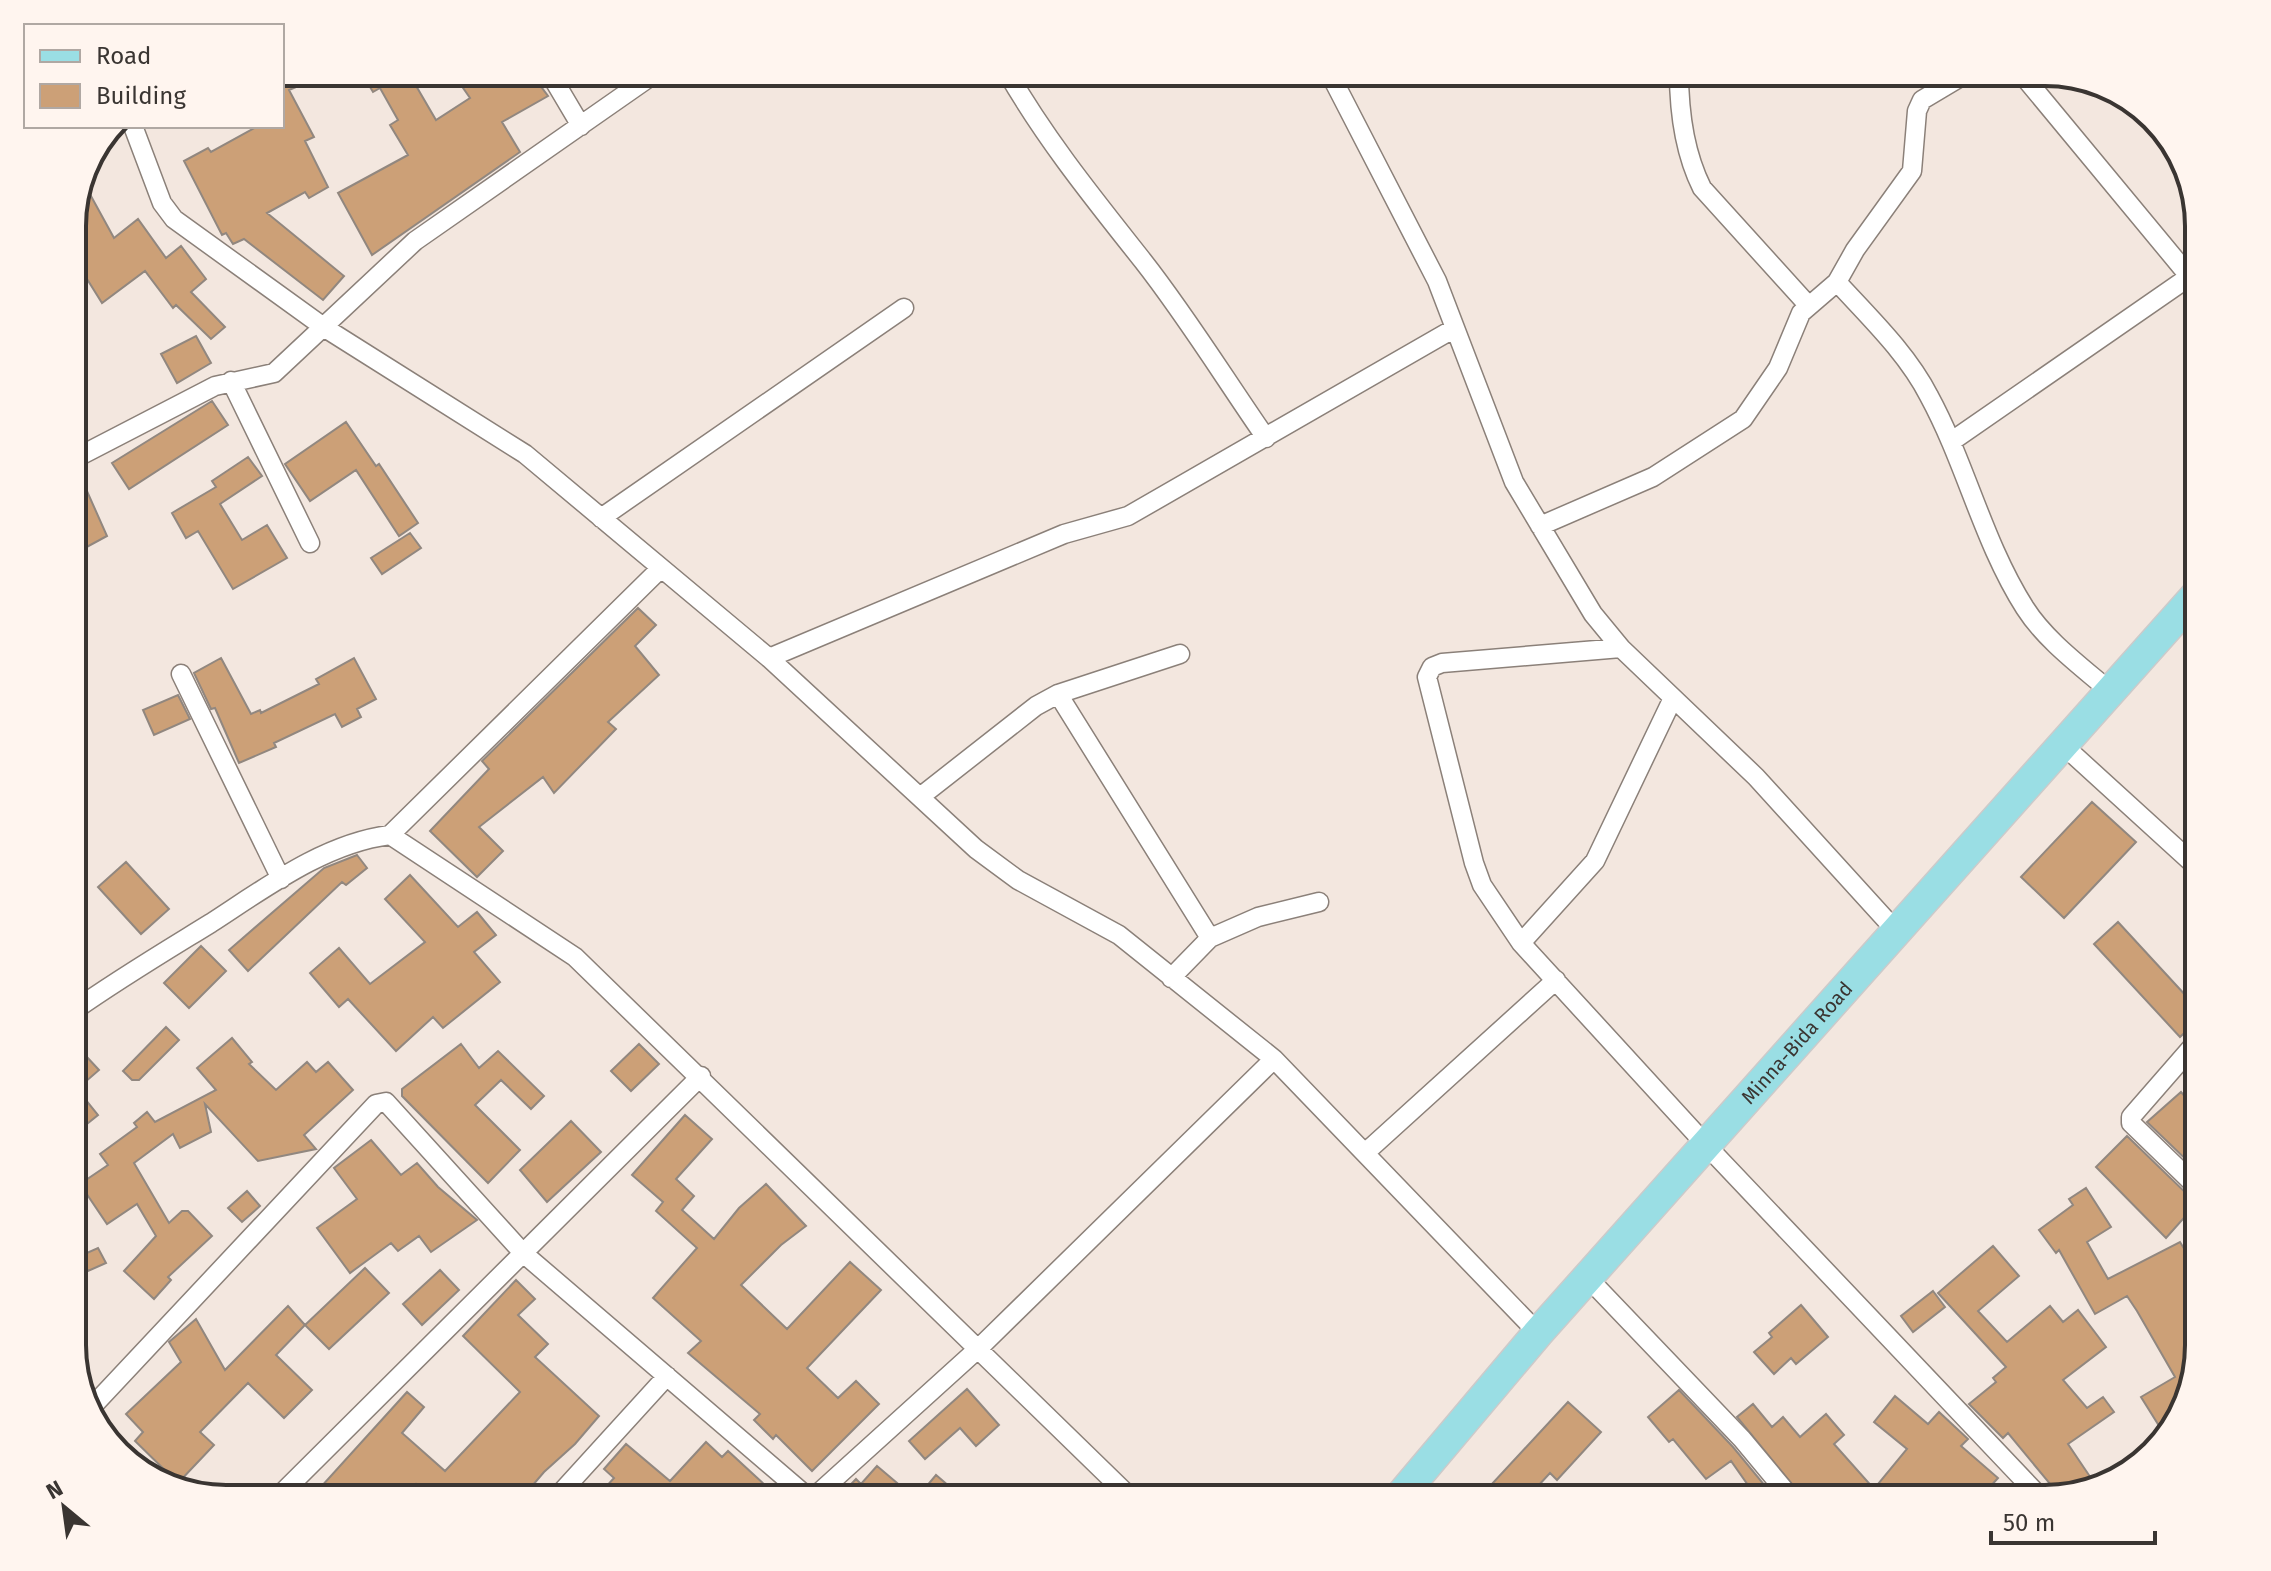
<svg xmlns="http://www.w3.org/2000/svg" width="2271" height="1571" font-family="'Fira Sans',sans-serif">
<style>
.building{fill:#cca077;stroke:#91877f;stroke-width:2}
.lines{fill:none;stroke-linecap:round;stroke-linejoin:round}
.minor-casing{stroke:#8b8079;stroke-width:21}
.primary-casing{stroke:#cccaca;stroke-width:33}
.minor{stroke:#fff;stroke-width:18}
.primary{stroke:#9adee4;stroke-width:30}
.labels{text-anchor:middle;stroke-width:6;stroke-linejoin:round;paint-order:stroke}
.street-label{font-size:20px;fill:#3a3532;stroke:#fff5ef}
.rim{fill:none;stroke:#3a3532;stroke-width:4}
</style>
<rect width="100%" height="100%" fill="#f3e7df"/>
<path class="building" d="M282,72H331L289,90L314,137L305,141L328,187L309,198L305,192L267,213L344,276L323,300L244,239L233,244L226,233L222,235L184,161L208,148L211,152L258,126H282Z
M361,72H408L436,120L470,98L452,72H530L548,96L502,122L520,152L372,255L338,193L408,155L390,125L398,120L380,88L373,92Z
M86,187L114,238L138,219L166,258L181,246L206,279L191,292L225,327L211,339L176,305L173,308L145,271L102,303L72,255V216Z
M196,336L211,363L177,383L161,354Z
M212,401L228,425L129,489L112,463Z
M346,422L376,466L379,464L418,523L399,536L356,470L310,501L285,464Z
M248,457L262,476L220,504L242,540L267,525L287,558L233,589L198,531L186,538L172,513L216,487L212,481Z
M78,471L107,536L72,555V472Z
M410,533L421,548L382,574L371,558Z
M638,608L656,625L635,646L659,675L608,722L616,729L554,793L543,777L479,827L503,851L477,877L430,831L489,769L482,761Z
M221,658L251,714L260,710L261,713L319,684L316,679L354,658L376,699L357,709L361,717L342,727L335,714L274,743L276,747L239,763L215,708L211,709L194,673Z
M178,695L190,719L154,735L143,710Z
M2092,802L2136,842L2064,918L2021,877Z
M357,855L367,868L346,885L342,882L248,971L229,950L324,868Z
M126,862L169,909L141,934L98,887Z
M410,875L458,927L477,912L496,935L474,952L500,982L443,1028L433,1017L396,1051L348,999L339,1007L310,973L339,948L370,984L425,942L385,899Z
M2118,922L2199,1010V1019L2180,1037L2094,944Z
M201,946L226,971L189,1008L164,983Z
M166,1027L179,1040L139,1080H132L123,1071Z
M232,1038L252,1062L249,1064L276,1090L307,1062L316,1072L328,1062L353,1090L304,1135L316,1149L258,1161L205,1104L211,1132L180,1148L173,1134L134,1163L169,1223L182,1211H188L212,1236L168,1277L171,1280L154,1299L124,1271L156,1236L137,1204L107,1224L80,1184L108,1165L100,1154L137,1127L134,1123L147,1112L155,1122L216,1090L197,1068Z
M72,1041L99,1070L77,1089L98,1115L72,1136Z
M461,1044L479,1068L498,1051L544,1096L531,1109L501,1080L475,1105L520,1150L488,1183L402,1096V1089Z
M639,1044L659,1064L631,1091L611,1071Z
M2199,1090V1172L2147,1122L2181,1092L2188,1100Z
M685,1115L712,1139L676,1179L694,1196L682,1210L714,1239L739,1208L766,1184L806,1226L781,1245L741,1285L787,1329L850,1262L881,1290L807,1368L838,1398L856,1381L879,1404L812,1471L776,1435L773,1439L754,1420L760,1414L688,1353L701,1341L653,1298L697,1248L656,1211L663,1202L632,1175Z
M571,1121L601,1152L547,1202L520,1170Z
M2127,1136L2191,1198L2199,1201L2166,1238L2096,1167Z
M371,1140L401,1175L417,1163L438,1187L477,1220L431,1252L419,1236L398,1251L391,1243L350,1273L317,1228L357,1199L334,1168Z
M2086,1188L2111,1227L2087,1242L2108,1279L2180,1242L2199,1273V1346L2173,1431L2166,1437L2141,1397L2175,1377L2137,1311L2127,1296L2095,1314L2059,1250L2056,1253L2039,1230L2073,1205L2069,1199Z
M247,1191L260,1206L242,1222L228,1208Z
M1993,1246L2019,1276L1978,1311L2007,1342L2050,1306L2063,1322L2078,1310L2106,1347L2063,1380L2087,1408L2103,1397L2114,1412L2068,1444L2097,1487L2060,1496L2008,1433L2003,1438L1969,1404L1996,1382L1993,1378L2006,1367L1938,1293Z
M98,1248L106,1263L88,1271L80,1256Z
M365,1268L389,1293L329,1349L305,1325Z
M440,1270L459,1290L422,1325L403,1304Z
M516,1280L535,1299L518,1315L548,1344L535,1357L599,1416L575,1444L544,1472L521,1499H430L416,1484L402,1499H310L407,1392L424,1407L402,1433L445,1471L520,1392L463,1336Z
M1933,1291L1945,1307L1913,1332L1901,1316Z
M1801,1305L1828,1337L1796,1364L1791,1358L1774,1374L1754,1352L1772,1337L1769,1333Z
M288,1306L305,1325L276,1355L312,1390L284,1418L248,1383L200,1432L214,1445L178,1483L135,1441L143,1432L126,1414L181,1362L169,1342L196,1319L225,1370Z
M967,1389L999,1425L976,1446L960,1428L925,1459L909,1441Z
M1679,1390L1733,1447L1766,1487L1755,1495L1731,1461L1706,1479L1673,1439L1669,1442L1648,1417Z
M1895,1396L1928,1424L1939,1412L1968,1439L1961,1446L1998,1478L1979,1499H1804L1737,1417L1753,1404L1772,1427L1783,1417L1800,1437L1826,1414L1844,1435L1834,1444L1874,1489L1907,1449L1874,1422Z
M1568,1402L1601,1432L1557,1480L1550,1473L1526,1499H1478Z
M706,1442L722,1457L728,1451L780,1499H595L614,1478L604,1469L626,1444L670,1481Z
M877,1466L916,1499L936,1475L964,1499H837L856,1479L861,1484Z"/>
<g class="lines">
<g class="minor-casing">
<path id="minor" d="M549,72L581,126
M1007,72C1046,140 1094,199 1143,261C1187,317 1225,379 1266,438
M1329,72L1437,281L1514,482L1593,614L1621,648L1756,777L1897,932
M1679,72C1679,112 1684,152 1702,188L1808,305
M1969,72L1922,100L1917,111L1912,171L1855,250L1837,282C1869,317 1907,353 1929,396C1966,464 1983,542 2025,608C2046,641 2082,667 2112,693
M2020,72L2189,276
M133,126L162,203L174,219L325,328L525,454L769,658L976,849L1018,880L1119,935L1274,1059L1538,1333
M231,381L310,543
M1952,441L2199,270
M72,460L215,386L274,373L415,241L657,72
M601,518L904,308
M1540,526L1653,477L1743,419L1778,368L1801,313L1837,282
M1621,648L1442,663L1432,667L1427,677L1474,863L1482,885L1521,943L1707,1146L2042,1499
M769,658L1064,534L1128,516L1455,328
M181,674L281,879
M1058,694L1210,938
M2064,746L2199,869
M920,797L1036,706L1058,694L1180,654
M390,835L575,957L1132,1499
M1521,943L1595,861L1673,698
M1171,978L1210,938L1258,917L1319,902
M72,1012C117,980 164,952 211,923C265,888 325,843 390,835L659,570
M2199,1039L2131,1117V1123L2199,1189
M1365,1153L1556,980
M1588,1278L1742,1439L1792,1499
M89,1410L376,1104L386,1102L523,1253L810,1499
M276,1499L701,1076
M555,1499L667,1376
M812,1499L980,1347L1274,1059"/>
</g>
<g class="primary-casing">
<g id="primary">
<path id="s1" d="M1398,1499L1538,1333L2199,592"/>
</g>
</g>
<use href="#minor" class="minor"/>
<use href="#primary" class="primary"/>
</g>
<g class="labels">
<g class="street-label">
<text dy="7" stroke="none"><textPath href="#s1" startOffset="606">Minna-Bida Road</textPath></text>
</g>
</g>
<path d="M0 0H2271V1571H0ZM226 86H2045A140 140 0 0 1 2185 226V1345A140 140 0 0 1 2045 1485H226A140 140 0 0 1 86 1345V226A140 140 0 0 1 226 86Z" fill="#fff5ef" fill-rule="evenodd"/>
<path class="rim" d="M226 86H2045A140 140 0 0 1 2185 226V1345A140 140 0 0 1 2045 1485H226A140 140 0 0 1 86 1345V226A140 140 0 0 1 226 86Z"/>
<rect x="24" y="24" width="260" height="104" fill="#fff5ef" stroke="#b0a8a3" stroke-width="2"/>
<rect x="40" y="50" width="40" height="12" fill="#9adee4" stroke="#b0a8a3" stroke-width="2"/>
<text x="96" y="64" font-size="24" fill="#3a3532">Road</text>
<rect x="40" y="84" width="40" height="24" fill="#cca077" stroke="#b0a8a3" stroke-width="2"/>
<text x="96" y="104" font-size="24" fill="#3a3532">Building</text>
<g transform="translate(64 1507) rotate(331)" stroke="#fff5ef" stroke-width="6" paint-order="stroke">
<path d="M0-6L14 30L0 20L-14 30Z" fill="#3a3532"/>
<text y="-12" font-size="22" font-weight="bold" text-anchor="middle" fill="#3a3532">N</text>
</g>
<path d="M1991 1531v12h164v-12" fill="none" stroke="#3a3532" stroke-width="4"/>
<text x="2003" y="1531" font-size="24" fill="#3a3532" stroke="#fff5ef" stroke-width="6" paint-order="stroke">50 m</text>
</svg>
